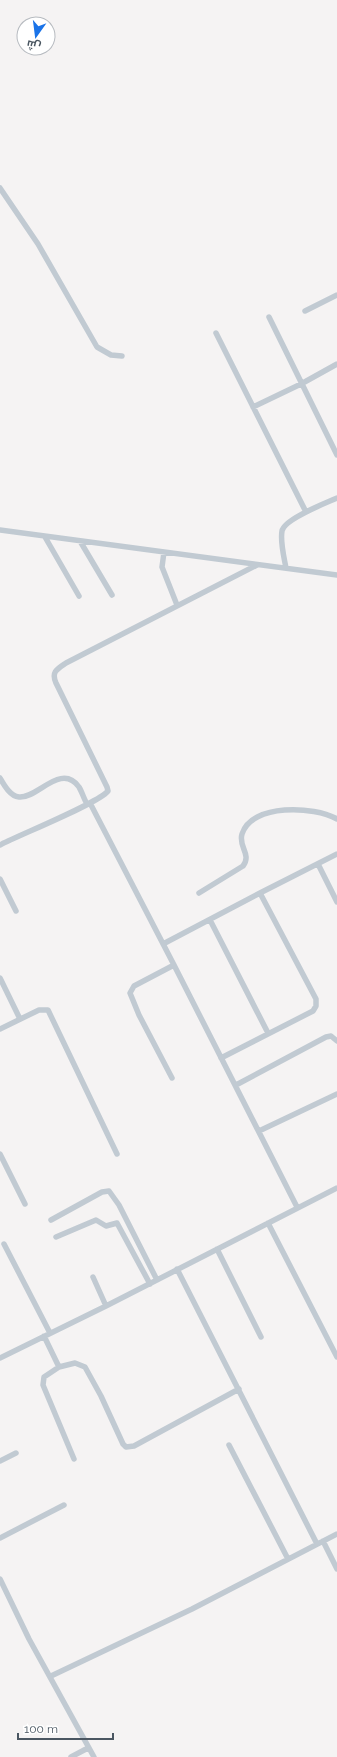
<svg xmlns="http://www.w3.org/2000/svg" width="337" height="1757" font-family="Raleway,Cairo,sans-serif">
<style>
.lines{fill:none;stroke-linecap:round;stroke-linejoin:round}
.minor{stroke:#c1cad2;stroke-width:5.5}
</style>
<rect width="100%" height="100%" fill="#f5f3f3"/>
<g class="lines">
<path class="minor" d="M0,188L38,244L97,347L111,355L122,356
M305,311L337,295
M269,317L337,455
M216,333L306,512
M253,407L301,384L337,364
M0,530L337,575
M45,537L79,596
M80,541L112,595
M164,552L162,567L177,605
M286,568C284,557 280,542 282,531C284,519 326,503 337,498
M0,778C4,785 10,796 19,797C37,799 61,762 79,787C82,792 84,799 87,804
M90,803L174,965L297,1207
M0,845C19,835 99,803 108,791L107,787L56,683C51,672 57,669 66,663L257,565
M318,864L337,902
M0,879L16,911
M199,893L243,866C252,854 238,847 242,834C252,803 314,806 337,819
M210,920L268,1033
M163,944L260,893L337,854
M0,978L20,1019
M0,1029L39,1010H48L117,1154
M221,1058L313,1011L316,1006V999L260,893
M172,1078L139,1015L130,993L134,986L174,965
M236,1085L326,1037L331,1036L337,1041
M259,1131L337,1094
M0,1154L25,1204
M51,1220L102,1192L109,1191L119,1205L157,1280
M268,1223L337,1357
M56,1237L96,1220L106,1226L117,1223L150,1284
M4,1244L50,1333
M217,1249L261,1337
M177,1269L317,1544
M93,1277L106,1306
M44,1336L59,1367L44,1377L43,1385L74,1459
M0,1358L106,1306L337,1188
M59,1367L75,1363L85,1367L101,1396L123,1444L126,1447L134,1446L239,1389
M229,1445L288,1559
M0,1461L16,1453
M0,1538L64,1505
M323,1541L337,1569
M0,1579L29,1639L94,1757
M51,1676L192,1609L337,1534
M71,1757L88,1748"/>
</g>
<g transform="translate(36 36) rotate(194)"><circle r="19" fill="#ffffff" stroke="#b7bbc0"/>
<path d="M0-3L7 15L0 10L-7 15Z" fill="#1a73e8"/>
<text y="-6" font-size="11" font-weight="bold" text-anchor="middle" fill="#4a5661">ش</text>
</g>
<path d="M18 1733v6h95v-6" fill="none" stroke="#4a5661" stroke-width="2"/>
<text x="24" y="1733" font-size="12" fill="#4a5661" stroke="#ffffff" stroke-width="3" paint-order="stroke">100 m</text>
</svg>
